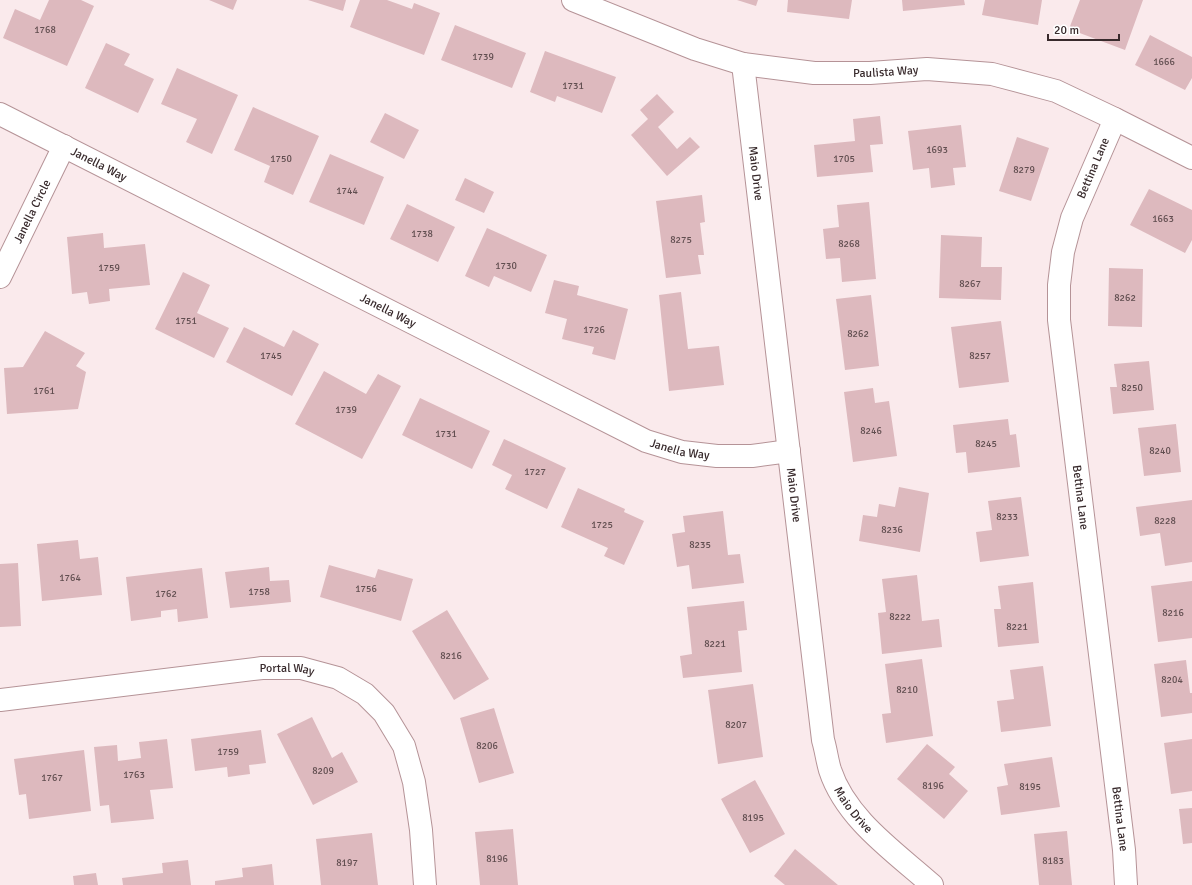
<svg xmlns="http://www.w3.org/2000/svg" width="1192" height="885" font-family="Signika,sans-serif">
<style>
.building{fill:#ddb9be}
.lines{fill:none;stroke-linecap:round;stroke-linejoin:round}
.minor-casing{stroke:#b59397;stroke-width:24}
.minor{stroke:#fff;stroke-width:22}
.labels{text-anchor:middle;stroke-width:3;stroke-linejoin:round;paint-order:stroke}
.number-label{font-size:10px;fill:#614e50}
.street-label{font-size:12px;fill:#382a2c;stroke:#fff}
</style>
<rect width="100%" height="100%" fill="#faeaec"/>
<path class="building" d="M49,0H81L94,6L67,66L3,38L15,9L40,20Z
M209,0H237L233,10Z
M308,0H346L343,11Z
M360,0H387L412,9L414,3L440,13L424,55L350,27Z
M737,0H758L756,6Z
M788,0H852L849,19L787,12Z
M902,0H964L965,5L903,11Z
M985,0H1042L1038,25L982,15Z
M1080,0H1143L1125,50L1069,29Z
M455,25L526,53L512,88L441,60Z
M1150,35L1192,57V78L1185,90L1135,65Z
M106,43L130,54L124,65L154,79L138,113L85,88Z
M545,51L616,77L602,113L557,96L555,102L530,92Z
M177,68L238,95L212,154L186,142L197,119L161,104Z
M657,94L674,112L658,127L677,149L690,137L700,147L667,176L631,135L648,119L640,110Z
M253,107L319,136L293,195L264,182L270,166L234,150Z
M385,113L419,130L404,159L370,142Z
M880,116L883,144L870,145L873,172L817,177L814,145L855,141L853,119Z
M961,125L966,167L953,168L955,185L931,188L929,168L913,170L908,131Z
M1017,137L1049,148L1031,201L999,191Z
M330,154L384,177L364,225L309,202Z
M465,178L494,192L484,213L455,200Z
M1149,189L1192,210V240L1185,253L1130,225Z
M702,195L705,222L700,223L704,255H698L701,274L666,278L656,201Z
M869,202L876,279L842,282L840,258L826,259L823,229L839,227L837,205Z
M407,204L455,227L438,262L390,239Z
M487,228L547,255L531,292L494,276L489,287L465,276Z
M103,233L104,248L145,244L150,285L109,289L110,301L89,304L87,292L72,294L67,237Z
M941,235L982,237L981,267H1002L1001,300L939,298Z
M1109,268L1143,269L1142,327L1108,326Z
M183,272L210,285L197,313L229,328L214,358L155,329Z
M554,280L579,286L577,295L628,309L615,360L592,354L594,347L562,339L567,319L545,313Z
M681,292L688,349L719,346L724,385L669,391L659,295Z
M871,295L879,366L845,370L836,299Z
M1001,321L1009,382L959,388L951,327Z
M244,327L284,347L293,330L319,344L292,396L226,362Z
M45,331L85,353L76,366L86,372L78,409L7,414L4,368L23,367Z
M1149,361L1154,410L1113,414L1110,387H1117L1114,364Z
M324,371L366,394L378,374L401,386L362,459L295,424Z
M873,388L875,403L889,401L897,456L853,462L844,392Z
M420,398L490,431L472,469L402,435Z
M1008,419L1010,435L1016,434L1020,467L968,473L966,452L956,453L953,425Z
M1176,424L1181,472L1144,476L1138,428Z
M504,439L566,468L547,509L505,489L512,475L492,465Z
M899,487L929,493L920,552L859,541L863,515L877,517L879,504L895,507Z
M578,488L625,509L624,512L644,521L624,565L604,556L608,548L561,527Z
M1021,497L1029,556L980,562L976,532L992,530L988,501Z
M1192,500V562L1165,566L1160,533L1140,536L1136,507Z
M723,511L728,555L740,554L744,583L692,589L689,565L677,567L672,534L685,532L683,516Z
M78,540L80,559L98,557L102,595L42,601L37,544Z
M18,563L21,626L0,627V564Z
M329,565L375,578L378,569L413,579L401,621L320,597Z
M269,567L270,581L289,580L291,602L230,608L225,572Z
M202,568L208,618L178,622L177,609L161,611V617L131,621L126,577Z
M917,575L922,621L939,619L942,647L882,654L878,613L886,612L882,579Z
M1192,581V638L1158,642L1151,586Z
M1033,582L1039,643L998,647L994,609H1001L998,586Z
M744,601L747,630L738,631L742,672L683,678L680,656L692,654L687,607Z
M447,610L489,679L454,700L412,631Z
M922,659L933,736L886,743L882,714L891,713L885,664Z
M1186,660L1190,693H1192V713L1161,717L1154,664Z
M1043,666L1051,726L1001,732L997,701L1014,699L1010,670Z
M753,684L763,757L718,764L708,690Z
M494,708L514,773L479,783L460,718Z
M312,717L332,758L342,752L358,782L313,805L277,734Z
M261,730L266,763L249,765L250,774L228,777L227,767L195,771L191,739Z
M167,739L173,788L150,790L154,819L111,823L109,805L100,806L94,747L117,745L118,761L141,758L139,742Z
M1192,739V791L1171,794L1164,743Z
M927,744L955,767L949,774L968,791L944,819L897,779Z
M84,750L91,811L29,819L26,794L19,795L14,759Z
M1052,757L1060,807L1001,815L997,787L1008,785L1004,764Z
M755,780L785,834L750,853L721,799Z
M1192,808V843L1183,844L1179,809Z
M513,829L518,885H480L475,832Z
M1067,831L1072,885H1039L1034,834Z
M372,833L378,885H321L316,839Z
M795,849L838,885H785L774,876Z
M188,860L191,885H123L122,878L163,873L162,863Z
M272,864L274,885H215V881L243,877L242,868Z
M96,873L98,885H74L73,876Z"/>
<g class="lines">
<g class="minor-casing">
<g id="minor">
<path id="s1" d="M573,0L695,49L743,64L814,73H870L927,69L992,74L1056,91L1115,119L1192,158"/>
<path id="s2" d="M743,64L823,740C826,750 827,760 830,770C846,819 895,852 932,885"/>
<path id="s3" d="M0,114L646,441L682,452L717,456H752L789,451"/>
<path id="s4" d="M1115,119L1072,218L1063,252L1059,285V320L1124,850L1126,885"/>
<path id="s5" d="M0,277L64,146"/>
<path id="s6" d="M0,700L262,668H301L338,678L365,694L384,713L404,746L414,782L421,830L425,885"/>
</g>
</g>
<use href="#minor" class="minor"/>
</g>
<g class="labels">
<g class="number-label">
<text x="45" y="33">1768</text>
<text x="483" y="60">1739</text>
<text x="1164" y="65">1666</text>
<text x="573" y="89">1731</text>
<text x="937" y="153">1693</text>
<text x="281" y="162">1750</text>
<text x="844" y="162">1705</text>
<text x="1024" y="173">8279</text>
<text x="347" y="194">1744</text>
<text x="1163" y="222">1663</text>
<text x="422" y="237">1738</text>
<text x="681" y="243">8275</text>
<text x="849" y="247">8268</text>
<text x="506" y="269">1730</text>
<text x="109" y="271">1759</text>
<text x="970" y="287">8267</text>
<text x="1125" y="301">8262</text>
<text x="186" y="324">1751</text>
<text x="594" y="333">1726</text>
<text x="858" y="337">8262</text>
<text x="271" y="359">1745</text>
<text x="980" y="359">8257</text>
<text x="1132" y="391">8250</text>
<text x="44" y="394">1761</text>
<text x="346" y="413">1739</text>
<text x="871" y="434">8246</text>
<text x="446" y="437">1731</text>
<text x="986" y="447">8245</text>
<text x="1160" y="454">8240</text>
<text x="535" y="475">1727</text>
<text x="1007" y="520">8233</text>
<text x="1165" y="524">8228</text>
<text x="602" y="528">1725</text>
<text x="892" y="533">8236</text>
<text x="700" y="548">8235</text>
<text x="70" y="581">1764</text>
<text x="366" y="592">1756</text>
<text x="259" y="595">1758</text>
<text x="166" y="597">1762</text>
<text x="1173" y="616">8216</text>
<text x="900" y="620">8222</text>
<text x="1017" y="630">8221</text>
<text x="715" y="647">8221</text>
<text x="451" y="659">8216</text>
<text x="1172" y="683">8204</text>
<text x="907" y="693">8210</text>
<text x="736" y="728">8207</text>
<text x="487" y="749">8206</text>
<text x="228" y="755">1759</text>
<text x="323" y="774">8209</text>
<text x="134" y="778">1763</text>
<text x="52" y="781">1767</text>
<text x="933" y="789">8196</text>
<text x="1030" y="790">8195</text>
<text x="753" y="821">8195</text>
<text x="497" y="862">8196</text>
<text x="1053" y="864">8183</text>
<text x="347" y="866">8197</text>
</g>
<g class="street-label">
<text dy="4" stroke="none"><textPath href="#s1" startOffset="325">Paulista Way</textPath></text>
<text dy="4" stroke="none"><textPath href="#s3" startOffset="111">Janella Way</textPath></text>
<text transform="translate(1093 168) rotate(-67)" y="4">Bettina Lane</text>
<text dy="4" stroke="none"><textPath href="#s2" startOffset="110">Maio Drive</textPath></text>
<text dy="4" stroke="none"><textPath href="#s5" startOffset="73">Janella Circle</textPath></text>
<text dy="4" stroke="none"><textPath href="#s3" startOffset="435">Janella Way</textPath></text>
<text dy="4" stroke="none"><textPath href="#s3" startOffset="759">Janella Way</textPath></text>
<text dy="4" stroke="none"><textPath href="#s2" startOffset="434">Maio Drive</textPath></text>
<text dy="4" stroke="none"><textPath href="#s4" startOffset="390">Bettina Lane</textPath></text>
<text dy="4" stroke="none"><textPath href="#s6" startOffset="289">Portal Way</textPath></text>
<text dy="4" stroke="none"><textPath href="#s2" startOffset="758">Maio Drive</textPath></text>
<text dy="4" stroke="none"><textPath href="#s4" startOffset="714">Bettina Lane</textPath></text>
</g>
</g>
<path d="M1048 34v6h71v-6" fill="none" stroke="#382a2c" stroke-width="2"/>
<text x="1054" y="34" font-size="12" fill="#382a2c" stroke="#ffffff" stroke-width="3" paint-order="stroke">20 m</text>
</svg>
